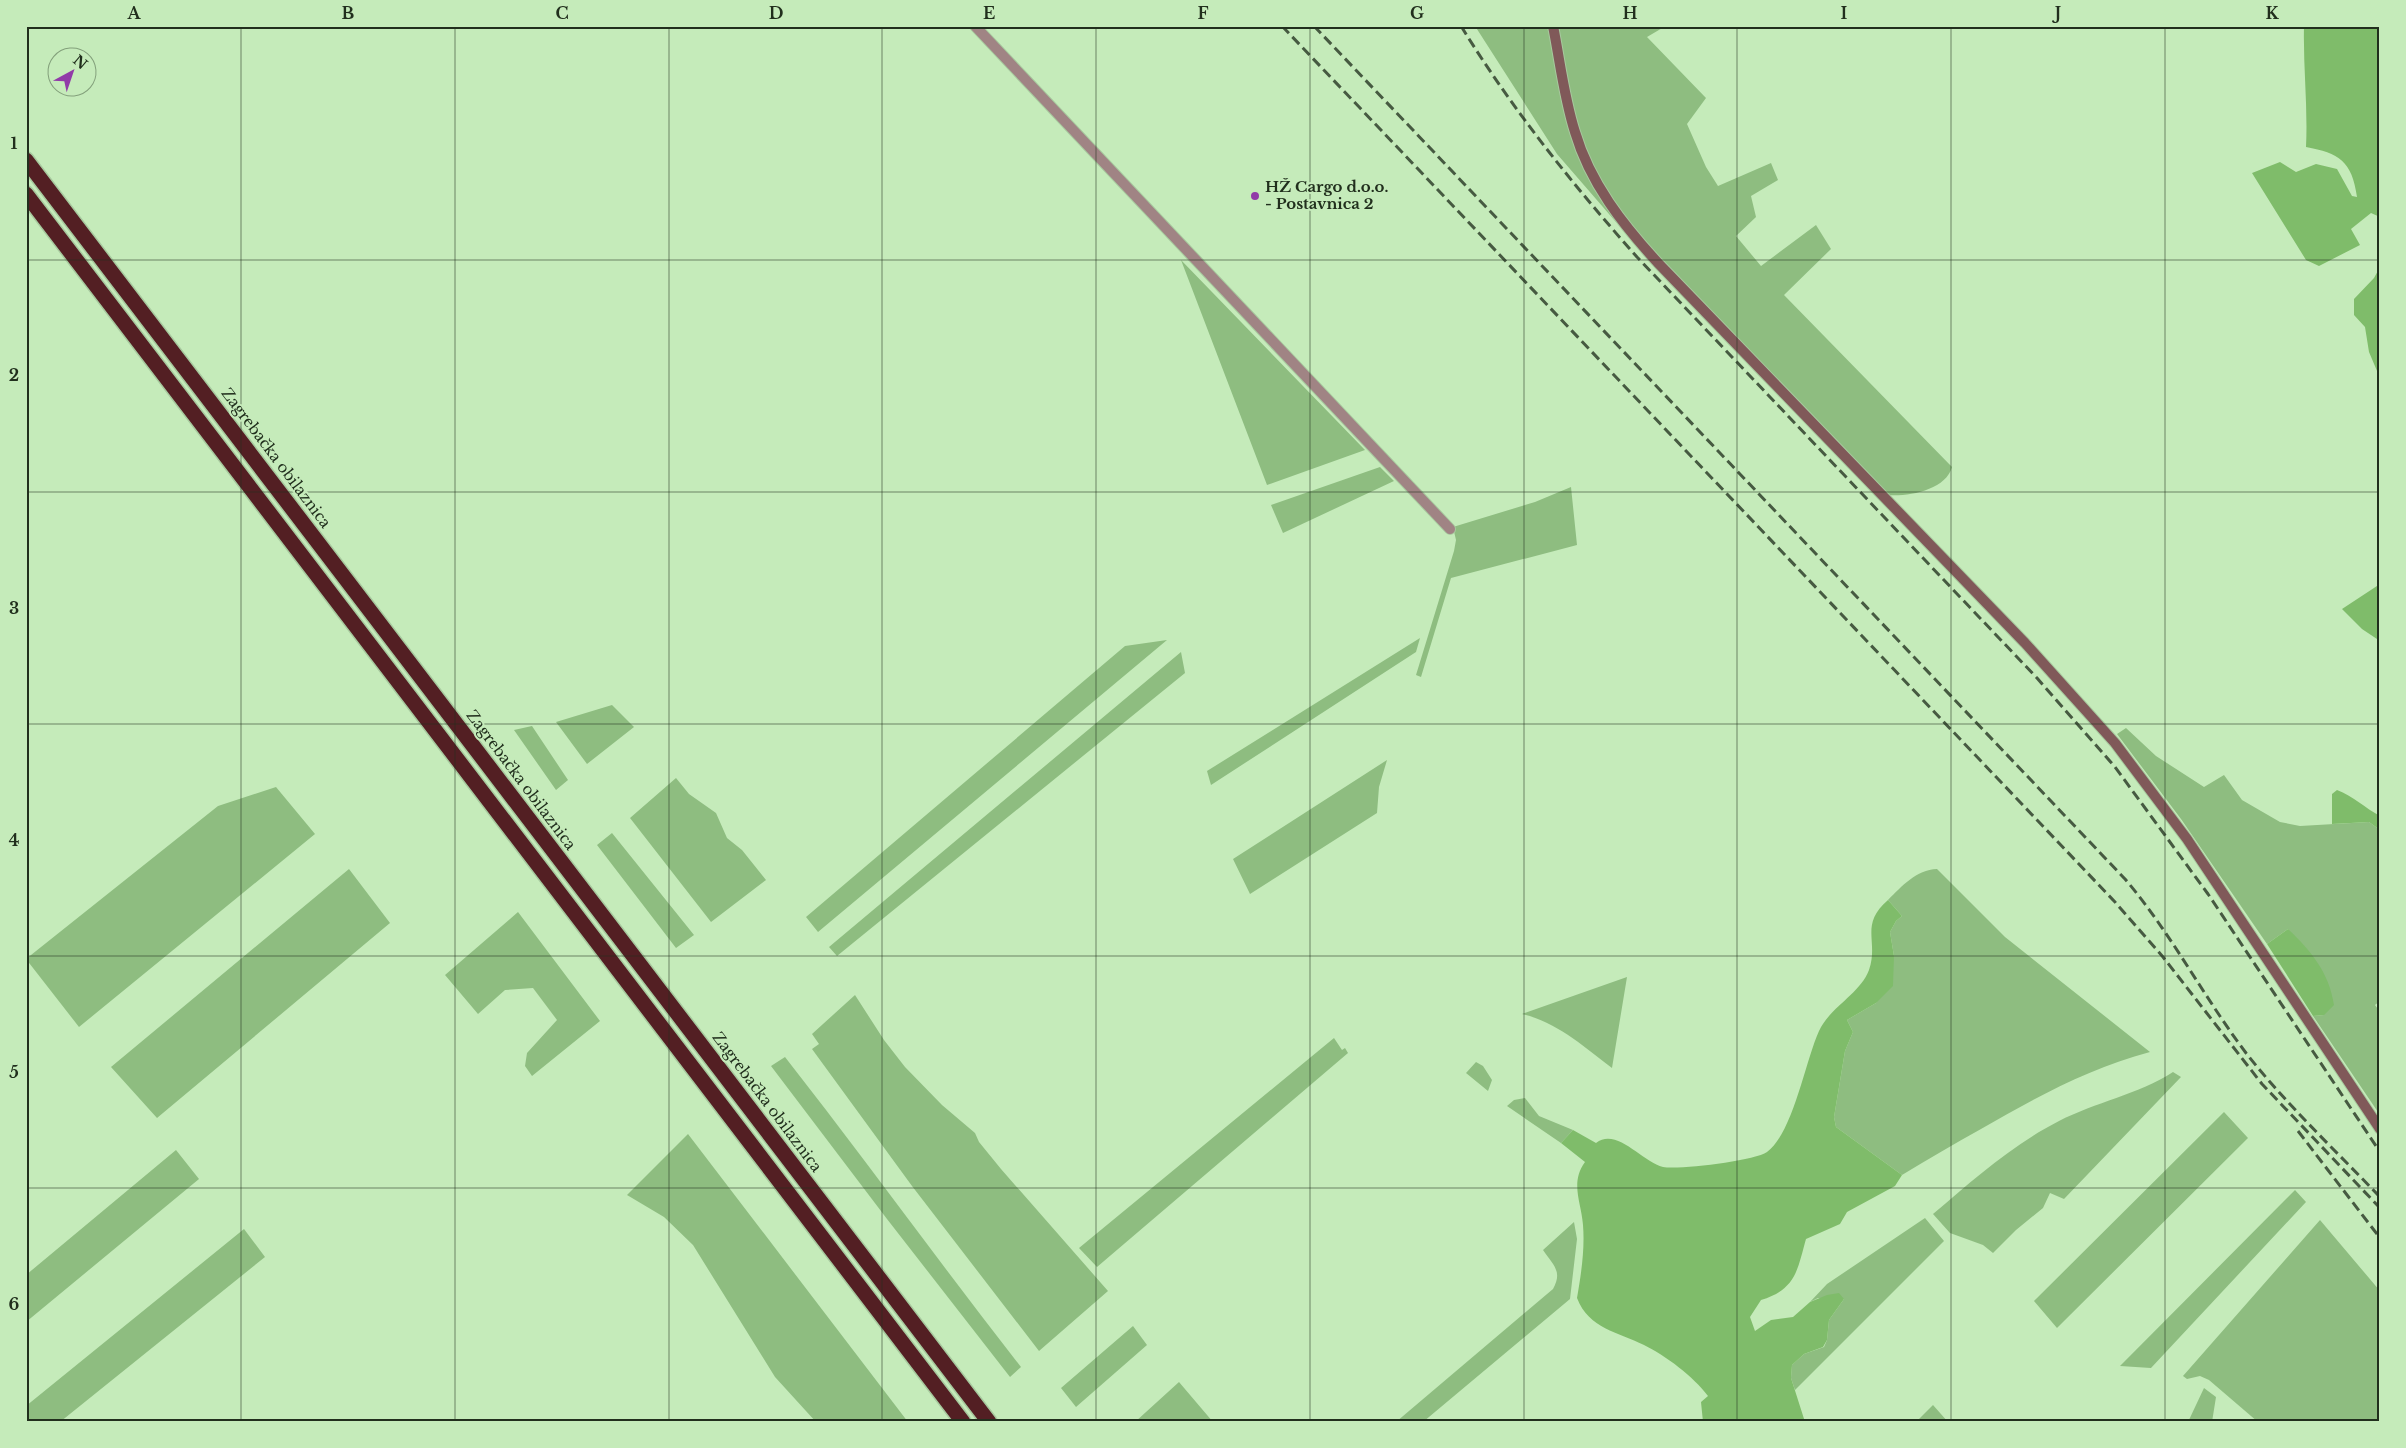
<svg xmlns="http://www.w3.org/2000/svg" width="2406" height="1448" font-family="'Libre Baskerville',serif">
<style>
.green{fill:#8ebd80}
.forest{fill:#7fbc6a}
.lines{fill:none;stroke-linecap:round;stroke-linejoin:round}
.street-casing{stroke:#a7c99e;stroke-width:12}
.secondary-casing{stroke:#a7c99e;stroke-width:12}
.highway-casing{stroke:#a7c99e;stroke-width:18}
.street{stroke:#a08484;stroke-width:10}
.secondary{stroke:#805959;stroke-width:10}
.highway{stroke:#531f23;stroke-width:15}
.rail{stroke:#465a41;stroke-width:3;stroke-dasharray:10 5;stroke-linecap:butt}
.grid{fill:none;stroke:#212f1d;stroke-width:1;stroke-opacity:0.55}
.poi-dot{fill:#913ba8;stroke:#c5ebba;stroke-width:2}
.labels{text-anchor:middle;stroke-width:4;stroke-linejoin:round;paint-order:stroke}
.poi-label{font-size:15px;font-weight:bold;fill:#212f1d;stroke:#c5ebba;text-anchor:start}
.street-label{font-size:15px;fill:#212f1d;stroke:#c5ebba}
.neatline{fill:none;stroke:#212f1d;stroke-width:2}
.grid-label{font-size:16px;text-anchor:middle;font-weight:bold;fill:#212f1d}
</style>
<rect width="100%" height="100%" fill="#c5ebba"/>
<path class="green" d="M1475,26H1548C1564,106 1570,163 1622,229L1557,154Z
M1558,26L1664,27L1647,37L1706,98L1687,124L1706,167L1718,186L1771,163L1778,180L1751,196L1756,217L1736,236L1761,266L1816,225L1831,249L1784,295L1952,467C1946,490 1908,497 1887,495L1643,240C1626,218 1609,198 1597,174C1574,128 1567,76 1558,26Z
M1181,260L1365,450L1267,485Z
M1380,467L1394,481L1283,533L1271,505Z
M1571,487L1577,545L1451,578L1421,677L1416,675L1454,551L1456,540L1453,527L1535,502Z
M1420,638L1416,652L1211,785L1207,771Z
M1167,640L818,932L806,917L1125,646Z
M1181,652L1185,673L837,956L829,947Z
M612,705L634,727L587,764L556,722Z
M532,726L568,780L556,790L514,730Z
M2126,728L2156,756L2204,787L2224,775L2242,800L2280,822L2300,826L2369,822L2380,830V1001L2375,1005L2380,1012V1115L2313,1016L2324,1015L2288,929L2267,944L2181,819L2117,734Z
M1387,760L1379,787L1377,813L1250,894L1233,859Z
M676,778L689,794L716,813L727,838L742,850L766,880L711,922L630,818Z
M276,787L315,834L79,1027L26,959L218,806Z
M612,833L694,935L676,948L597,845Z
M349,869L390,923L157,1118L111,1067Z
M1937,869L2005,937L2150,1052C2089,1068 2035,1098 1981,1129C1954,1144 1928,1159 1902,1175L1836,1127L1834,1117L1845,1051L1853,1032L1847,1020L1876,1003L1894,956L1890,932L1896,921L1902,916L1888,900C1902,886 1916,870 1937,869Z
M518,912L600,1021L532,1076L525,1066L527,1053L557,1020L533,988L505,990L478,1014L445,975Z
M1627,977L1612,1068C1584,1047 1557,1022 1522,1014Z
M855,995L884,1040L905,1067L942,1105L975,1133L979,1142L1001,1169L1108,1291L1039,1351L912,1186L812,1049L819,1044L812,1034Z
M1334,1038L1342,1050L1345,1048L1348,1053L1097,1267L1079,1248Z
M785,1057C865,1159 941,1265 1021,1367L1010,1377L887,1219L771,1066Z
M1476,1062L1483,1066L1492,1080L1488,1091L1466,1073Z
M2173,1072L2181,1077L2064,1199L2050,1193L2043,1208L2016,1230L1993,1253L1983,1245L1950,1233L1933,1214C1973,1180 2012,1145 2059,1121C2096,1102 2137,1095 2173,1072Z
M1525,1098L1539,1116L1573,1130L1561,1143L1507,1106L1514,1100Z
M2224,1112L2248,1138L2057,1328L2034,1301Z
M688,1134L908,1422H816L775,1377L693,1245L664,1217L627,1195Z
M176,1150L199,1179L26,1322V1275Z
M2295,1190L2306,1202L2151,1368L2120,1366Z
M1925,1218L1944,1241L1795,1390L1791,1378L1792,1365L1804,1354L1824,1347L1827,1340L1829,1320L1844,1299L1818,1298L1810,1302L1827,1284Z
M2320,1220L2380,1291V1422H2258L2209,1380L2200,1376L2187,1379L2183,1376Z
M1574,1222L1577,1239L1570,1299L1423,1422H1396L1553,1289C1563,1271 1553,1265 1543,1250Z
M244,1229L265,1257L60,1422H26V1406Z
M1133,1326L1147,1345L1076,1407L1061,1388Z
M1179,1382L1213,1422H1135Z
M2204,1388L2216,1397L2212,1422H2188Z
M1933,1405L1948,1422H1916Z"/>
<path class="forest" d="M2304,26H2380V217L2371,213L2351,229L2360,245L2319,266L2306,260L2252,173L2280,162L2296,172L2316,164L2337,169L2352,196L2357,197C2352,161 2339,153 2306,147C2308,107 2303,67 2304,26Z
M2380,267V378L2369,352L2365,327L2354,315V299L2374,278Z
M2380,584V641L2362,629L2342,609Z
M2337,790C2353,796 2365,808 2380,816V830L2369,822L2332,824V794Z
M1888,900L1902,916L1896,921L1890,932L1894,956L1893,986L1876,1003L1847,1020L1853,1032L1845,1051L1834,1117L1836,1127L1902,1175L1895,1186L1847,1212L1840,1224L1806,1239C1797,1271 1796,1289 1761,1300L1750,1317L1755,1331L1771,1320L1793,1317L1810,1302L1827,1295L1839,1293L1844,1299L1829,1320L1827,1340L1823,1347L1804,1354L1792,1365L1791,1378L1805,1422H1703L1701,1402L1708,1396C1693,1376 1666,1356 1644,1345C1618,1332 1589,1329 1577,1298C1581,1275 1585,1249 1583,1225C1581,1201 1570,1183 1585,1162L1561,1143L1573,1130L1596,1143C1617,1127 1642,1162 1663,1167C1679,1170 1754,1161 1767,1152C1793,1133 1805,1062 1819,1031C1830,1007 1860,994 1869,970C1879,941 1859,925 1888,900Z
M2288,929C2311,951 2329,972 2334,1005L2324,1015L2313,1016L2267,944Z"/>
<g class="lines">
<g class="street-casing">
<path id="street" d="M975,26L1450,529"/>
</g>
<g class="secondary-casing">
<path id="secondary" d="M1553,26C1560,61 1564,98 1575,132C1590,183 1623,225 1659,264L2025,643L2115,743L2187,839L2380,1129"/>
</g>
<g class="highway-casing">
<path id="highway" d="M26,160L989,1422
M26,194L963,1422"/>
</g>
<use href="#street" class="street"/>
<use href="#secondary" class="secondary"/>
<use href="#highway" class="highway"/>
<path class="rail" d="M1282,26L2115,902L2163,957L2262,1084L2380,1208
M1314,26L2125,879C2171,933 2203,996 2246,1053C2286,1104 2335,1150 2380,1197
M1461,26C1512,109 1573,185 1637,257L2037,678L2115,767L2208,894L2380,1152
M2298,1131L2380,1238"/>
</g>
<path class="grid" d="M241,26V1422M455,26V1422M669,26V1422M882,26V1422M1096,26V1422M1310,26V1422M1524,26V1422M1737,26V1422M1951,26V1422M2165,26V1422M26,260H2380M26,492H2380M26,724H2380M26,956H2380M26,1188H2380"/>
<circle class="poi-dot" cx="1255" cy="196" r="5"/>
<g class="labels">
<g class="poi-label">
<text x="1265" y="192">HŽ Cargo d.o.o.<tspan x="1265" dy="17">- Postavnica 2</tspan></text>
</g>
<g class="street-label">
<text transform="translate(276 458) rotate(53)" y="5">Zagrebačka obilaznica</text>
<text transform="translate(521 780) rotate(53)" y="5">Zagrebačka obilaznica</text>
<text transform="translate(767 1102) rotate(53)" y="5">Zagrebačka obilaznica</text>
</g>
</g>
<rect width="2406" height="1448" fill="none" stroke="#c5ebba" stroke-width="55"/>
<g transform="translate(72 72) rotate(40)"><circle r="24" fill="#c5ebba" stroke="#83a07b"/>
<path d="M0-4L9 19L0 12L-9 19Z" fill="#913ba8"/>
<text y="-8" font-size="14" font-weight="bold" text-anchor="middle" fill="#212f1d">N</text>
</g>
<rect x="28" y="28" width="2350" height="1392" class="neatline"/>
<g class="grid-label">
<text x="134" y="19">A</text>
<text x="348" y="19">B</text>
<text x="562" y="19">C</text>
<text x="776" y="19">D</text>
<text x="989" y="19">E</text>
<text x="1203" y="19">F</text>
<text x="1417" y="19">G</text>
<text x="1630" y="19">H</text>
<text x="1844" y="19">I</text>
<text x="2058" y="19">J</text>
<text x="2272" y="19">K</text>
<text x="14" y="149">1</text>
<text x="14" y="381">2</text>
<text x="14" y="614">3</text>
<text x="14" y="846">4</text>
<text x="14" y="1078">5</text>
<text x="14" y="1310">6</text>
</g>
</svg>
